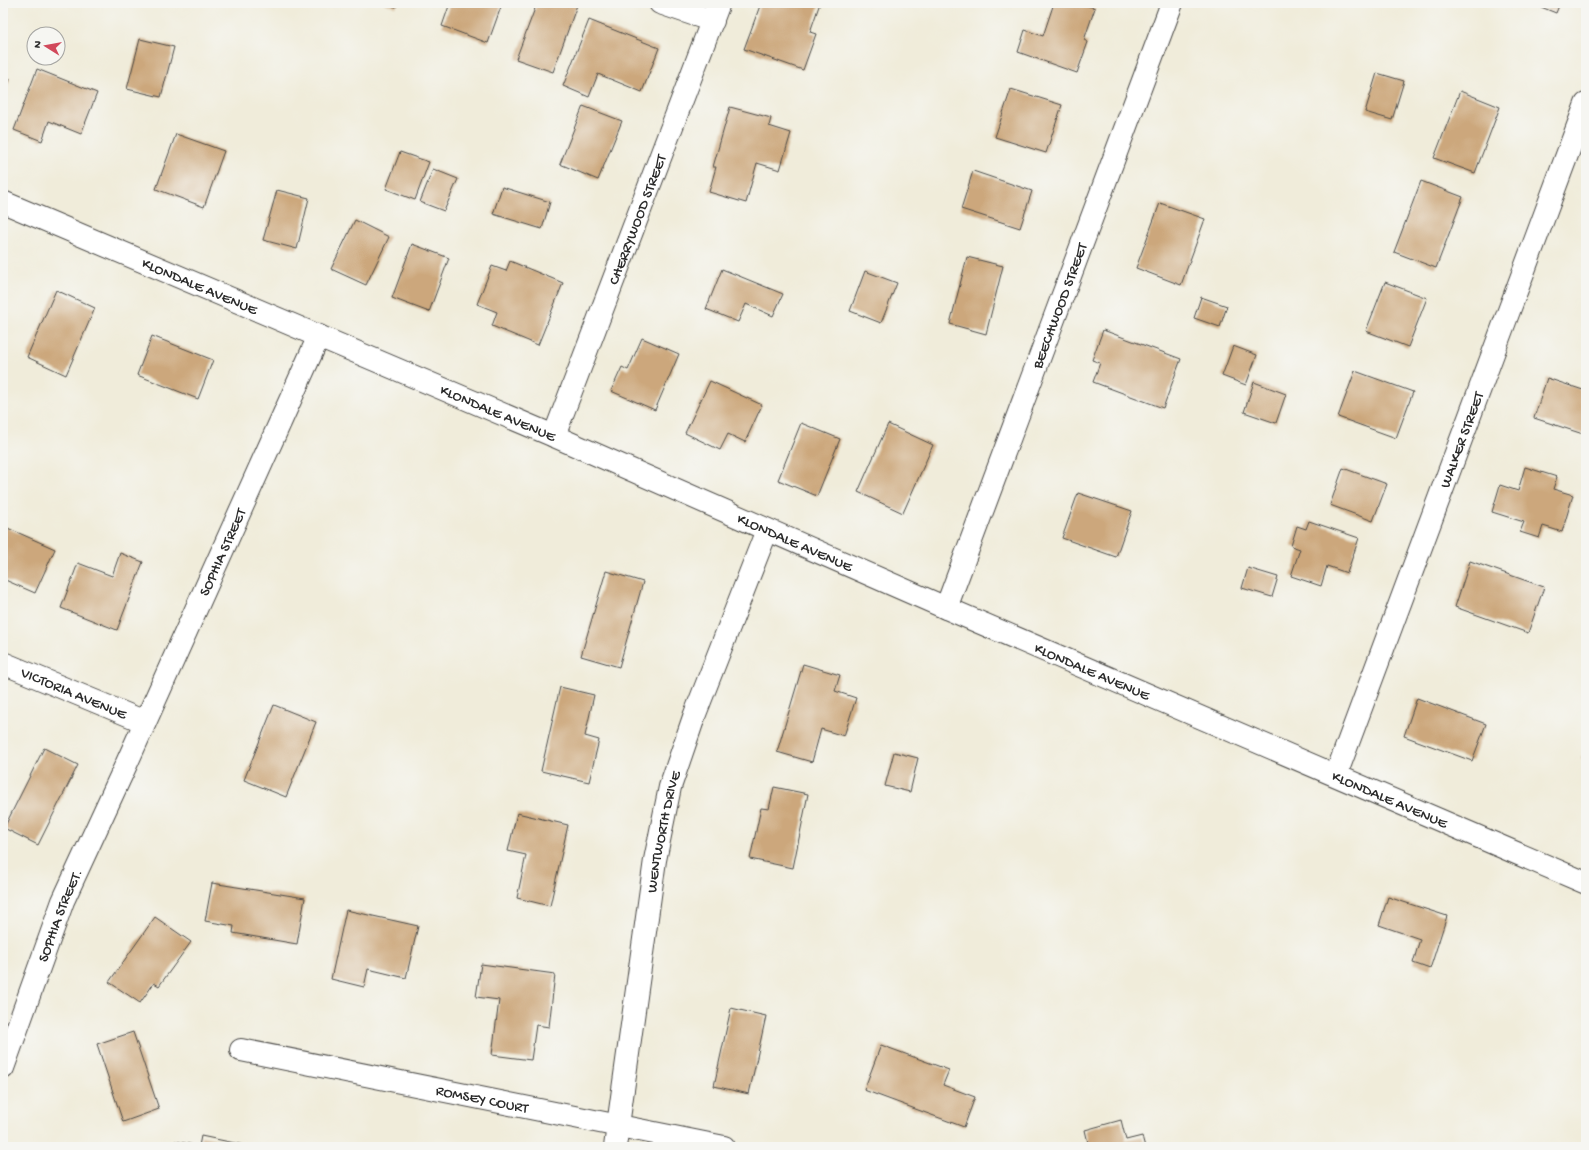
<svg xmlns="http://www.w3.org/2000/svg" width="1589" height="1150" font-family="'Gochi Hand',sans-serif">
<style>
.building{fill:#cca77c}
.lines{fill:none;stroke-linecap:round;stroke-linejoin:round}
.minor-casing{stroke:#494845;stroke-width:24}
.minor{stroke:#fff;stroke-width:22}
.labels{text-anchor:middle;stroke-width:3.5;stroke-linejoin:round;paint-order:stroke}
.street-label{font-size:15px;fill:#2b2b2b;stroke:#f6f6f2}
</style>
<rect width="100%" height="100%" fill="#f6f6f2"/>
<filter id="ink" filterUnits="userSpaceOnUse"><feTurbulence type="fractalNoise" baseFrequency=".025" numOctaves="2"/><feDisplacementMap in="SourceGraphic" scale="8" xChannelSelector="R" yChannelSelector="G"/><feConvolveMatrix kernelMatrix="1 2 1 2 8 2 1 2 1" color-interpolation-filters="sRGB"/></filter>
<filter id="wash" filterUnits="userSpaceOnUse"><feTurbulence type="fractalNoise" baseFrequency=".012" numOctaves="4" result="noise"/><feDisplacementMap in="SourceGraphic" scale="16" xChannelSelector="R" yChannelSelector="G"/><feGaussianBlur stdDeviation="0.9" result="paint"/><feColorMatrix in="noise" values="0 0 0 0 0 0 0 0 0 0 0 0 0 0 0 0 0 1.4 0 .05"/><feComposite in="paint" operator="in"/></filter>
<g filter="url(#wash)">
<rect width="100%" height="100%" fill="#f0ecda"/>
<g id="blocks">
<path class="building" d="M384,3H398L396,7Z
M450,3L502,4L488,43L442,26Z
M537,3H572L577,5L553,72L516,59Z
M761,3H820L810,32L816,34L803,70L744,49Z
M1054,3H1079L1095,8L1084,40L1088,42L1077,73L1018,52L1025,30L1043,36Z
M1531,3H1560L1556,13Z
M589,20L659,48L642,92L598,74L589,97L563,86Z
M140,39L174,47L161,97L127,89Z
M37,69L97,93L81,134L49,121L42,141L14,130Z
M1377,73L1404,81L1392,120L1365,112Z
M3,76L10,79L3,96Z
M1011,89L1062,105L1046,153L995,137Z
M1460,91L1500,107L1475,173L1434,158Z
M583,106L622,121L598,180L560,164Z
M730,107L771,118L769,126L791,133L780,170L757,163L746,203L709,192L716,167H713Z
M176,134L224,151L204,207L156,189Z
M400,152L429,162L415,200L386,189Z
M433,169L458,179L444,211L420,202Z
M973,171L1032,191L1020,228L961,209Z
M1421,181L1463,197L1436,268L1394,252Z
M502,187L550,202L542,229L493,214Z
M277,190L309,198L297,249L263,240Z
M1160,203L1205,219L1181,285L1136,268Z
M355,220L389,237L366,285L331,269Z
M412,244L449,258L429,312L392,298Z
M967,257L1003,266L986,334L950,324Z
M510,261L563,283L538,345L492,326L497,312L477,304L492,266L506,271Z
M722,269L783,294L773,316L746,304L738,322L706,309Z
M865,271L897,283L881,323L850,311Z
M1385,282L1427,298L1408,347L1366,331Z
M56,290L95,308L66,375L27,357Z
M1201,297L1227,306L1220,327L1194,318Z
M1103,330L1181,359L1163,408L1093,382L1100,363L1092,360Z
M152,336L213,360L198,399L137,375Z
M642,338L679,354L655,410L611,391L622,367L628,370Z
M1233,346L1257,355L1246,385L1222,376Z
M1355,371L1413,392L1396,438L1338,417Z
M1547,378L1586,391V435L1534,418Z
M710,381L762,405L745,442L728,434L720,450L685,433Z
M1254,382L1286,394L1276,423L1244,412Z
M801,423L840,439L817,496L778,480Z
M888,424L933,445L903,513L858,492Z
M1525,467L1557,477L1553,489L1573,495L1562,532L1543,526L1539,538L1520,532L1524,522L1492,512L1500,485L1518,491Z
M1343,468L1387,484L1373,521L1330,505Z
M1078,493L1132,511L1116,557L1062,538Z
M1309,521L1359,538L1347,573L1327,566L1321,586L1291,576L1300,549L1291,546L1297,526L1306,529Z
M3,526L55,549L35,593L3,579Z
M120,553L143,562L117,630L61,608L78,563L112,576Z
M1470,561L1544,587L1528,633L1455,607Z
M1248,568L1278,577L1272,597L1242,588Z
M606,571L643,582L619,667L581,656Z
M803,664L840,675L835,691L856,698L844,736L821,729L812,762L777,752Z
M560,687L594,695L585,736L599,740L589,782L541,771Z
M1417,698L1486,724L1472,761L1404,736Z
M274,705L316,722L286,797L244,780Z
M44,748L78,765L38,845L4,828Z
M1586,748V760L1582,759Z
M894,752L918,758L910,792L885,786Z
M774,787L808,794L793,868L750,859L761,808L769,809Z
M517,813L568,825L550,906L517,898L526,855L508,851Z
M212,883L305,898L297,944L233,933L234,926L205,921Z
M1388,897L1447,916L1430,969L1413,963L1420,939L1379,925Z
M346,910L418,926L406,978L368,969L364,987L331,979Z
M155,917L191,942L159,986L154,983L140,1003L109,982Z
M481,964L555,974L549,1027L536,1025L531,1060L492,1055L499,1000L476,997Z
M731,1008L766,1016L749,1094L714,1086Z
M133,1032L159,1109L123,1122L97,1044Z
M881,1045L949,1070L943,1085L975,1097L964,1127L864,1090Z
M1121,1120L1126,1140L1142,1136L1145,1147H1089L1085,1130Z
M201,1136L249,1146V1147H173L175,1141L199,1146Z"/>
</g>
</g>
<g filter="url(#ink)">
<use href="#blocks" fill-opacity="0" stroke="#494845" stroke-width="1"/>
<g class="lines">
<g class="minor-casing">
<g id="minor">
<path d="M660,3L713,21"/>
<path id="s1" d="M3,202L554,436L946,608L1586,883"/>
<path id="s2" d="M554,436L719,3"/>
<path id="s3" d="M946,608L1172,3"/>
<path id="s4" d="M3,663L145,722"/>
<path id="s5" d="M1336,775L1586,104"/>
<path id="s6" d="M241,1050L724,1147"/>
<path id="s7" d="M3,1068L63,901L125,767L319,336"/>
<path id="s8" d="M615,1147L655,860L670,787L695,714L767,530"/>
</g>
</g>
<use href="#minor" class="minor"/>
</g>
</g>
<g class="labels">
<g class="street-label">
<text dy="5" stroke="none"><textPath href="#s2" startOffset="232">CHERRYWOOD STREET</textPath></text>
<text dy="5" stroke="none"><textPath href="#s1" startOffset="214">KLONDALE AVENUE</textPath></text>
<text dy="5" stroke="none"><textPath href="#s3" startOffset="323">BEECHWOOD STREET</textPath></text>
<text dy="5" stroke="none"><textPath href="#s1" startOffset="538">KLONDALE AVENUE</textPath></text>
<text dy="5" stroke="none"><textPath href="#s5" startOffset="358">WALKER STREET</textPath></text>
<text dy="5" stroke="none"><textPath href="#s1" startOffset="862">KLONDALE AVENUE</textPath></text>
<text dy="5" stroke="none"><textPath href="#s7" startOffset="561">SOPHIA STREET</textPath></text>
<text dy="5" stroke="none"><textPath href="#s1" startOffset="1186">KLONDALE AVENUE</textPath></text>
<text dy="5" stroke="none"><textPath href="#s4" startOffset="77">VICTORIA AVENUE</textPath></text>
<text dy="5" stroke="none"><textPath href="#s1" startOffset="1510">KLONDALE AVENUE</textPath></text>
<text dy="5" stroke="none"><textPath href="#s8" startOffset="319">WENTWORTH DRIVE</textPath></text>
<text dy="5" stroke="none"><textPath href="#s7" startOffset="163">SOPHIA STREET.</textPath></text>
<text dy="5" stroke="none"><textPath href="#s6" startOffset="246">ROMSEY COURT</textPath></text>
</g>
</g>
<rect width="1589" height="1150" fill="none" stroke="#f6f6f2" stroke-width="16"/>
<g transform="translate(46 46) rotate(281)"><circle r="19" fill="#f6f6f2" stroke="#a5a5a2"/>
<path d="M0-3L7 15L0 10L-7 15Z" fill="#d1495b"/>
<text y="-6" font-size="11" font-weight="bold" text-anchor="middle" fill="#2b2b2b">N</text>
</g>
</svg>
